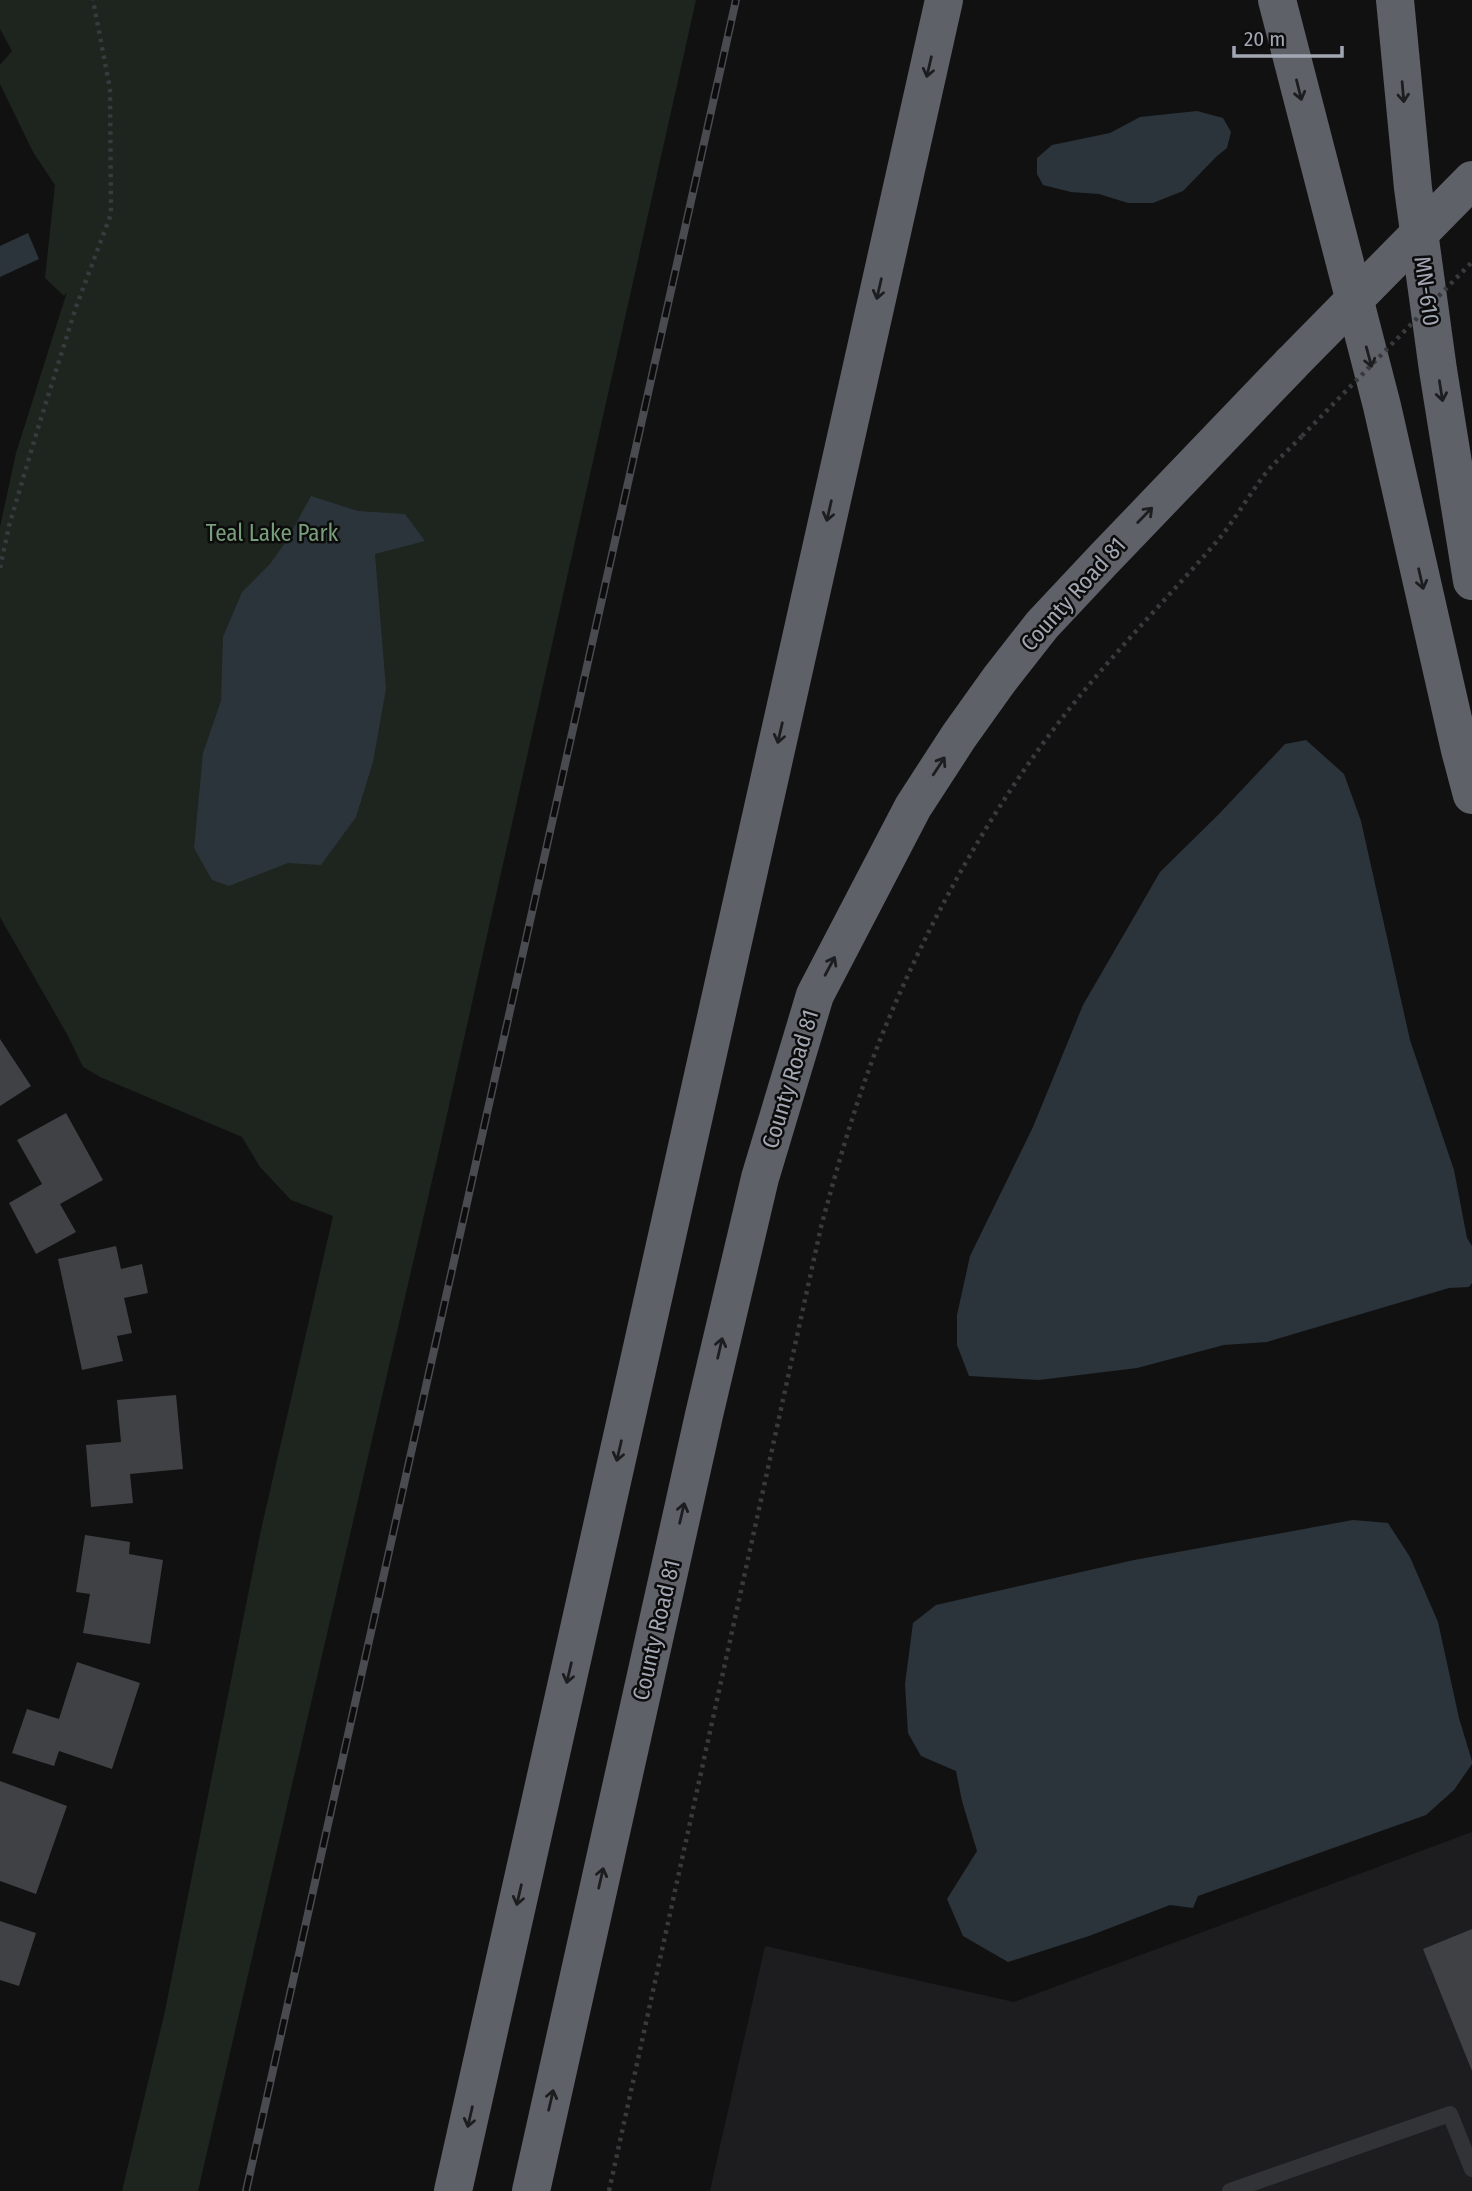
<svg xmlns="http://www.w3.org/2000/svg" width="1472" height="2191" font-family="'Fira Sans Condensed',sans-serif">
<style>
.built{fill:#1d1d1f}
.green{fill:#1d251e}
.water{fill:#2b343a}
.building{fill:#404145}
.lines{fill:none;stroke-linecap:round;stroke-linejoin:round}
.path{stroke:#383a3e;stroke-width:4.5;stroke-dasharray:3.5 5;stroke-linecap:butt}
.lane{stroke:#323337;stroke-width:16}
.highway{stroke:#5e6168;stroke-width:38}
.rail-casing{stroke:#494b50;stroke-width:8}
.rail{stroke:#0c0c0d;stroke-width:5;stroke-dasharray:16;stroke-linecap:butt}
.path-bridge{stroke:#383a3e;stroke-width:4.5;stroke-dasharray:3.5 5;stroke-linecap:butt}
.highway-bridge{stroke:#5e6168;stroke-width:38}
.oneway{stroke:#1c1d1f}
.labels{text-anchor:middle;stroke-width:5;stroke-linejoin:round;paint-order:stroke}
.street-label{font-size:23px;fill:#a2a8b3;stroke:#0c0c0d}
.park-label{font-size:23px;fill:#799e7b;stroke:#0c0c0d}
</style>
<rect width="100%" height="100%" fill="#111112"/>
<path class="built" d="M1472,1832V2191H710L765,1946L1014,2002Z"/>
<path class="green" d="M0,0H696L440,1146L198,2191H122L165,2011L261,1530L333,1216L291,1200L260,1167L242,1137L100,1077L83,1067L68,1036L0,917V527L16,453L67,292L64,296L45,278L55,185L33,152L0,84V65L12,51L0,29Z"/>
<path class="water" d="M1197,111L1223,118L1231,132L1227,148L1217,156L1183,191L1153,203H1128L1099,194L1071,192L1043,185L1037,174V158L1052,145L1110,133L1140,117Z
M28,233L39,259L0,277V246Z
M311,496L358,511L405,514L425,541L375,554L386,689L373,762L356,817L321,865L288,863L229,886L212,880L194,848L203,753L221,701L223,637L242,592L270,564L287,540Z
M1306,740L1344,774L1361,821L1410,1040L1454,1170L1467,1238L1472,1246V1283L1469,1287L1449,1288L1267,1342L1224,1345L1137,1368L1039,1380L969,1376L957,1345V1315L970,1256L1033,1127L1083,1005L1160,872L1219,814L1285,744Z
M1353,1520L1388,1523L1410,1557L1438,1622L1459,1718L1472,1761V1764L1454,1790L1426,1815L1198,1896L1193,1908L1170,1905L1089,1936L1008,1962L963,1936L947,1899L977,1851L962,1801L956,1771L921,1756L908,1733L905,1684L913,1623L936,1605L1134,1560Z"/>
<path class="building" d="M0,1039L31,1086L0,1106Z
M66,1113L103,1180L60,1204L76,1232L36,1254L9,1203L42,1184L17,1140Z
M116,1246L121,1269L142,1264L148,1293L124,1298L132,1333L117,1336L123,1361L82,1370L58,1259Z
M176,1395L183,1469L130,1474L133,1503L91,1507L86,1445L121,1442L117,1400Z
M85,1535L130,1542L129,1554L163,1560L150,1644L83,1633L90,1594L76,1592Z
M77,1662L140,1683L112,1769L59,1751L54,1766L12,1753L27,1709L59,1719Z
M0,1781L67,1806L36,1894L0,1881Z
M0,1921L36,1933L19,1986L0,1980Z
M1472,1929V2071L1423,1949Z"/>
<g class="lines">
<path class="path" d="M0,568L9,526L38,428L76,307L111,214L110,89L93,0
M609,2191L821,1227C839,1160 858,1094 884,1030C929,921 987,816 1059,722C1106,661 1161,605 1212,547C1231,526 1245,501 1262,478C1273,463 1289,450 1302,436"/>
<path class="lane" d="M1230,2191L1450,2114L1472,2169"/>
<path class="highway" d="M1277,0L1382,406L1460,750L1472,795
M1395,0L1413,188L1438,370L1472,581
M453,2191L944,0
M531,2191L704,1415L760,1178L815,995L913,807L959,736L999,680L1042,625L1102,561L1291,364"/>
<g class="rail-casing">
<path id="rail" d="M246,2191L736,0"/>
</g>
<use href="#rail" class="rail"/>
<path class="path-bridge" d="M1302,436L1472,262"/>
<path class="highway-bridge" d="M1291,364L1472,180"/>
</g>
<defs><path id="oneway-shaft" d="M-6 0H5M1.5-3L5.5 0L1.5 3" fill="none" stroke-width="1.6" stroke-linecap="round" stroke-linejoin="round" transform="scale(1.75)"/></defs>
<g class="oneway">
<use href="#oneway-shaft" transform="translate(929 67) rotate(103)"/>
<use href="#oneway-shaft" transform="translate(1299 90) rotate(76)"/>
<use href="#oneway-shaft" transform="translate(1403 92) rotate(85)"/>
<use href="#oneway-shaft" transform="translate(879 289) rotate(103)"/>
<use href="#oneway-shaft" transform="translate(1369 357) rotate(75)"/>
<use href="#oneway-shaft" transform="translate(1441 391) rotate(81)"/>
<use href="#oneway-shaft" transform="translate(829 511) rotate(103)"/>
<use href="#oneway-shaft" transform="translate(1145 515) rotate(-46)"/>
<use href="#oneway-shaft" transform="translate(1421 579) rotate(77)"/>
<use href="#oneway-shaft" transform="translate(780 733) rotate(103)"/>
<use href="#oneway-shaft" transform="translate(939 766) rotate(-57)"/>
<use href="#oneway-shaft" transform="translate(830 966) rotate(-62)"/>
<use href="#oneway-shaft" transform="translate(720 1348) rotate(-77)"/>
<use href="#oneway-shaft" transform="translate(619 1451) rotate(103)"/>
<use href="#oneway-shaft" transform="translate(682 1513) rotate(-77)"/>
<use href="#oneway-shaft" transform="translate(569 1673) rotate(103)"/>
<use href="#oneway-shaft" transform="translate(601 1878) rotate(-77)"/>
<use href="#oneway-shaft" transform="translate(519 1895) rotate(103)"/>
<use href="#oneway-shaft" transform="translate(551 2100) rotate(-77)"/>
<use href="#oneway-shaft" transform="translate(470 2117) rotate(103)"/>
</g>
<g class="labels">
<g class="street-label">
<text transform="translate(1427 291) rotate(82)" y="8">MN-610</text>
<text transform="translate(1073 594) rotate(-48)" y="8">County Road 81</text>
<text transform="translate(790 1079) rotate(-73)" y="8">County Road 81</text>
<text transform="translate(656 1630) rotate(-77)" y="8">County Road 81</text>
</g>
<g class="park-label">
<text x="272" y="541">Teal Lake Park</text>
</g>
</g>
<path d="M1234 46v10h108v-10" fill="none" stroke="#a2a8b3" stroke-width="3.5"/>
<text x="1244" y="46" font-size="21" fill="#a2a8b3" stroke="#0c0c0d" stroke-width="5" paint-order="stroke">20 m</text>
</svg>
